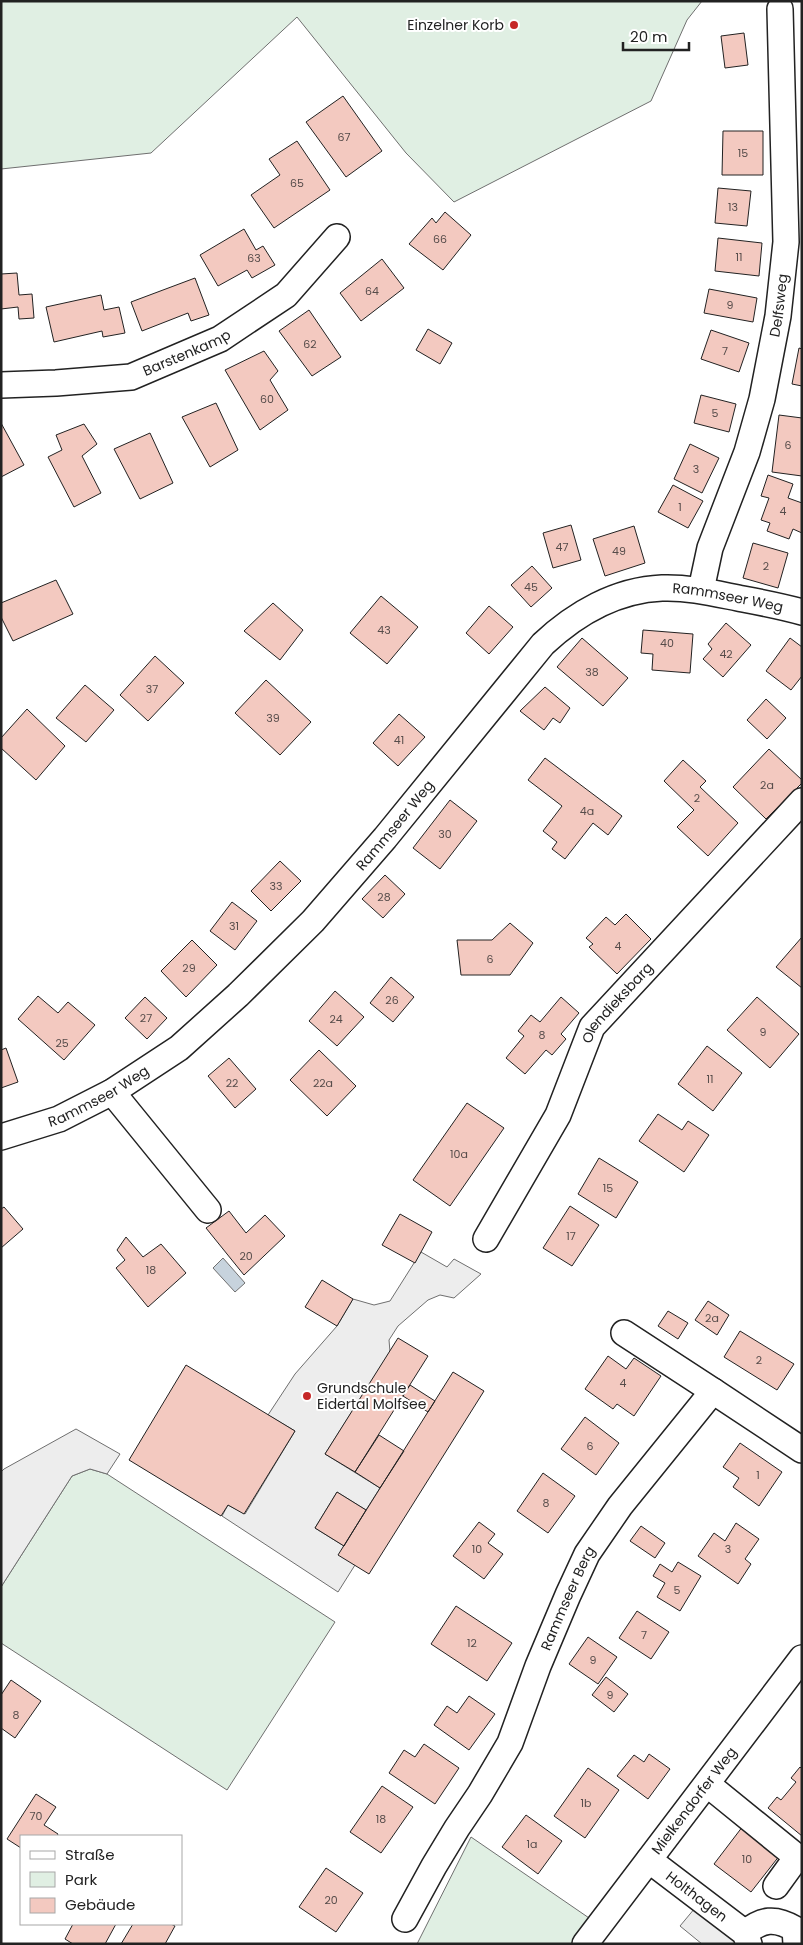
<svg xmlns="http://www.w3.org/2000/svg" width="803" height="1945" font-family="Poppins,sans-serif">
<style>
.green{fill:#e0efe3;stroke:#6f6f6f}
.parking{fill:#ededed;stroke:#6f6f6f}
.water{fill:#c7d3dd;stroke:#6f6f6f}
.building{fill:#f3c9c0;stroke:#222}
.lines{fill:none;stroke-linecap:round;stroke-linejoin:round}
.minor-casing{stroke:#222;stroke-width:28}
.minor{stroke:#fff;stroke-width:25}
.poi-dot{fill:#c62828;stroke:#fff;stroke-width:2}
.labels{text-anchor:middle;stroke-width:4;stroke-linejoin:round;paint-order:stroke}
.number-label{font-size:11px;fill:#564c4a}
.poi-label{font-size:14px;fill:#222;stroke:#fff;text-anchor:end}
.street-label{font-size:14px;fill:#222;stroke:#fff}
</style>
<rect width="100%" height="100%" fill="#fff"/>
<path class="green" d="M1,1H702L687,20L651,101L454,202L406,153L297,17L151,153L1,169Z
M90,1469L107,1474L335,1622L227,1790L1,1643V1587L72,1476Z
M471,1837L592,1920L574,1944H417Z"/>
<path class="parking" d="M421,1252L447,1267L454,1259L481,1274L454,1298L440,1295L428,1300L398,1326L389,1340L390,1352L325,1454L380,1488L366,1510L337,1492L315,1528L344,1546L355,1565L338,1592L222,1516L228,1505L245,1514L295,1431L268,1415L295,1374L337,1326L353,1299L374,1305L390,1301Z
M76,1429L120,1454L107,1474L90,1469L72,1476L1,1587V1472L4,1469Z
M695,1908L738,1944H702L680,1926Z"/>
<path class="water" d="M223,1258L245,1283L235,1292L213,1268Z"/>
<path class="building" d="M744,33L748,65L725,68L721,36Z
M343,96L382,151L346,177L306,122Z
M723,131H763V175H722Z
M297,141L330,190L274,228L251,195L280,175L269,159Z
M718,188L751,191L747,226L715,223Z
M445,212L471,235L443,270L409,244L432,218L436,223Z
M244,229L256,250L263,246L275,265L252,278L247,270L218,286L200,255Z
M718,238L762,243L759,276L715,271Z
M382,259L404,288L361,321L340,293Z
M17,273L19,295L32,294L34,318L19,319L18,307L1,309V274Z
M195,278L209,315L191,321L188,313L142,331L131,302Z
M709,289L757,298L753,322L704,313Z
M101,295L104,310L119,307L125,333L103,337L102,331L54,342L46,307Z
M309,310L341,357L312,376L279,331Z
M428,329L452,343L440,364L416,350Z
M711,330L749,343L739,372L701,359Z
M799,348L802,349V386L792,384Z
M264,351L278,371L270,380L288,410L260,430L225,370Z
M701,395L736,404L729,432L694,423Z
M216,403L238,450L210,467L182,417Z
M779,415L802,418V476L772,472Z
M1,423L24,465L1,477Z
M84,424L97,444L82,456L101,493L74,507L48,457L62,450L56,435Z
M150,433L173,483L140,499L114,449Z
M690,444L719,458L702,493L674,479Z
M768,475L793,484L788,498L802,503V533L793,529L789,539L767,531L770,523L761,520L769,498L761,496Z
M673,485L703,501L688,528L658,512Z
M571,525L581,560L553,568L543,533Z
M634,526L645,563L605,576L593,539Z
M753,543L788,553L778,588L743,578Z
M532,566L552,588L531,607L511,585Z
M56,580L73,614L13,641L1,617V603Z
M381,596L418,627L387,664L350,633Z
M273,603L303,630L280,660L244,631Z
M489,606L513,627L489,654L466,633Z
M726,623L751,645L723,677L703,659L712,649L708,644Z
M643,630L693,634L690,673L652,670L653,654L641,653Z
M582,638L628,678L603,706L557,667Z
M790,638L802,647V676L791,690L766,671Z
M155,656L184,683L148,721L120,695Z
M266,680L311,722L280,755L235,713Z
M85,685L114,710L86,742L56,718Z
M545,687L570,708L560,723L553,718L544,730L520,711Z
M766,699L786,718L767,739L747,720Z
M27,709L65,746L36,780L1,748V738Z
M399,714L425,737L398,766L373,743Z
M769,749L802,780V783L766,819L733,787Z
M545,758L622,816L608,835L593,823L565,859L552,849L557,842L543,831L562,806L528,780Z
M683,760L706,781L700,787L738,823L708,856L677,827L694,810L664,781Z
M450,800L477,821L440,869L413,848Z
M280,861L301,881L271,911L251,891Z
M385,875L405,894L383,918L362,899Z
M232,902L257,921L235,950L210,931Z
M626,914L651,939L617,974L589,947L593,944L586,938L606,917L615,925Z
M510,923L533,943L510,975H461L457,940H492Z
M802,937V988L776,967Z
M192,940L217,965L186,997L161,971Z
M391,977L414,997L393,1022L370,1003Z
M335,991L364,1017L337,1046L309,1021Z
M38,996L58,1013L68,1002L95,1025L64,1060L18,1019Z
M145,997L167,1018L147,1039L125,1018Z
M561,997L579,1013L561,1034L566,1039L552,1055L546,1050L525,1074L506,1058L524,1036L518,1031L531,1015L540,1022Z
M757,997L799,1034L770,1068L727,1030Z
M707,1046L742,1073L713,1111L678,1084Z
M6,1048L18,1082L1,1088V1050Z
M319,1050L356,1086L327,1116L290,1080Z
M229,1058L256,1089L235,1108L208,1076Z
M467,1103L504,1128L450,1206L413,1180Z
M658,1114L682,1130L688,1121L709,1135L684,1172L639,1141Z
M599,1158L638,1182L616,1218L578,1194Z
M570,1206L599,1225L572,1266L543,1248Z
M4,1207L23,1229L1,1248V1209Z
M229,1211L246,1233L265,1215L285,1236L244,1275L206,1228Z
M400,1214L432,1232L415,1263L382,1245Z
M126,1237L143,1257L161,1244L186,1273L148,1307L116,1268L125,1260L117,1250Z
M322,1280L353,1299L337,1326L305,1307Z
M708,1301L729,1315L717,1335L695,1320Z
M668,1311L688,1323L678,1339L658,1326Z
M740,1331L794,1364L777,1390L724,1357Z
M398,1338L428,1356L355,1472L325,1454Z
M608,1356L626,1369L634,1358L661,1376L634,1416L617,1404L613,1409L585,1389Z
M186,1365L295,1431L244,1514L228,1505L221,1516L129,1460Z
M453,1372L484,1391L369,1574L338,1555Z
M410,1385L435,1401L428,1412L403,1396Z
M585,1417L619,1443L596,1475L561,1449Z
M379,1435L404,1451L380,1488L355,1472Z
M740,1443L782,1472L759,1506L733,1487L739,1478L723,1467Z
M543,1473L575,1496L548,1533L517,1511Z
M337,1492L366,1510L344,1546L315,1528Z
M479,1522L495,1534L488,1543L503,1554L484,1579L453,1556Z
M736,1523L759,1539L745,1559L751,1564L738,1584L698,1556L714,1533L725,1541Z
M641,1526L665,1543L655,1558L630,1541Z
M678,1562L701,1576L680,1611L657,1597L665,1583L653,1576L660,1564L672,1572Z
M456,1606L512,1643L487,1681L431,1644Z
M637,1611L669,1632L651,1659L619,1638Z
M588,1637L617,1657L598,1684L569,1664Z
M606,1677L628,1694L614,1712L592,1695Z
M11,1680L41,1701L15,1738L1,1728V1695Z
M469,1696L495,1714L469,1750L434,1725L447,1706L457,1713Z
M424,1744L459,1768L435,1804L389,1773L404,1750L415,1757Z
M649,1754L670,1769L648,1799L617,1776L634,1755L644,1762Z
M800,1767L802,1769V1836L768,1808L777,1797L781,1800L796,1782L791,1778Z
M588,1768L619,1790L585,1838L554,1816Z
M382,1786L413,1807L381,1853L350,1832Z
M36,1794L56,1807L44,1825L58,1834L57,1836H21V1848L7,1839Z
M526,1815L562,1841L538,1874L502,1847Z
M743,1826L780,1855L751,1892L714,1864Z
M326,1868L363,1893L336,1932L299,1907Z
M73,1924H116L105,1944H73L65,1939Z
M133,1924H171L175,1926L165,1944H121Z"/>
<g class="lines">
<g class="minor-casing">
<g id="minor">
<path id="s1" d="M1,385L56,383L131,377L220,339L286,295L337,237"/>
<path id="s2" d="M701,590L710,548L747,452L762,399L778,316L786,242L780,9"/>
<path d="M112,1092L208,1210"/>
<path id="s3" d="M1,1137L59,1119L112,1092L179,1048L238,995L313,921L385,838L543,644C575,614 616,590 662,588C688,587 713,593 738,598C759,602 781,606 802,612"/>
<path id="s4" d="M486,1239L558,1115L592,1027L802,801"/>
<path d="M624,1333L713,1391"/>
<path d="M707,1784L797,1857L776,1886"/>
<path id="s5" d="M649,1860L745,1933L749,1944"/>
<path id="s6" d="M405,1919L434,1866L457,1828L480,1794L510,1743L538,1666L568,1595L587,1554L620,1506L713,1391L802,1450"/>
<path d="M745,1933C762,1919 775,1917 795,1929L796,1944"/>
<path id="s7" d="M585,1944L802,1658"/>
</g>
</g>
<use href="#minor" class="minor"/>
</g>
<g class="poi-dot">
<circle cx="514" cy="25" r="5"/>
<circle cx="307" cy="1396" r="5"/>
</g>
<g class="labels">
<g class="number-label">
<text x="344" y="141">67</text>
<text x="743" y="157">15</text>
<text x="297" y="187">65</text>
<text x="733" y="211">13</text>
<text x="440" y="243">66</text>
<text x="739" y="261">11</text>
<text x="254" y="262">63</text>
<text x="372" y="295">64</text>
<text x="730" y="309">9</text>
<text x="310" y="348">62</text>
<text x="725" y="355">7</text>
<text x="267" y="403">60</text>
<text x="715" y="417">5</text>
<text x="788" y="449">6</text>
<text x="696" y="473">3</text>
<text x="680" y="511">1</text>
<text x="783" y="515">4</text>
<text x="562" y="551">47</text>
<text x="619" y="555">49</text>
<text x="766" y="570">2</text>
<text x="531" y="591">45</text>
<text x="384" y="634">43</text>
<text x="667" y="647">40</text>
<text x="726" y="658">42</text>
<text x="592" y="676">38</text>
<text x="152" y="693">37</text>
<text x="273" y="722">39</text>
<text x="399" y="744">41</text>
<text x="767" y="789">2a</text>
<text x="697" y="802">2</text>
<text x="587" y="815">4a</text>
<text x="445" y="838">30</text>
<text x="276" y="890">33</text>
<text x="384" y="901">28</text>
<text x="234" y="930">31</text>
<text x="618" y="950">4</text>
<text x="490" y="963">6</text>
<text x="189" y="972">29</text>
<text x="392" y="1004">26</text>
<text x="146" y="1022">27</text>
<text x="336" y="1023">24</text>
<text x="763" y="1036">9</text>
<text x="542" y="1039">8</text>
<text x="62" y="1047">25</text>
<text x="710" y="1083">11</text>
<text x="232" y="1087">22</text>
<text x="323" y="1087">22a</text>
<text x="459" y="1158">10a</text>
<text x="608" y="1192">15</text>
<text x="571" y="1240">17</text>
<text x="246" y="1260">20</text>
<text x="151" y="1274">18</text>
<text x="712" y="1322">2a</text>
<text x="759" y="1364">2</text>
<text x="623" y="1387">4</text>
<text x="590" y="1450">6</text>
<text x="758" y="1479">1</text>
<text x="546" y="1507">8</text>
<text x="477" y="1553">10</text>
<text x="728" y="1553">3</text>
<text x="677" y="1594">5</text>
<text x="644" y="1639">7</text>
<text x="472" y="1647">12</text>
<text x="593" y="1664">9</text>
<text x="610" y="1699">9</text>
<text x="16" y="1719">8</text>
<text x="586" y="1807">1b</text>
<text x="36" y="1820">70</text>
<text x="381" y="1823">18</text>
<text x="532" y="1848">1a</text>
<text x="747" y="1863">10</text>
<text x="331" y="1904">20</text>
</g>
<g class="poi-label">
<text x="504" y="30">Einzelner Korb</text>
<text x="317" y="1393" text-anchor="start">Grundschule<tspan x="317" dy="16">Eidertal Molfsee</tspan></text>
</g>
<g class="street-label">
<text dy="5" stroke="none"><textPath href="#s2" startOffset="296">Delfsweg</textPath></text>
<text dy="5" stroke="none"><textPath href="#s1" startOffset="191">Barstenkamp</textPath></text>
<text dy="5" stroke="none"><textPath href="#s3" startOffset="946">Rammseer Weg</textPath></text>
<text dy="5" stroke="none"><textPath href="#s3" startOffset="511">Rammseer Weg</textPath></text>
<text dy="5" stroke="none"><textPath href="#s4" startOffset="272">Olendieksbarg</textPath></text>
<text dy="5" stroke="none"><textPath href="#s3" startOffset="106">Rammseer Weg</textPath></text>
<text dy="5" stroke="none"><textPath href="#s6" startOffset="361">Rammseer Berg</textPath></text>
<text dy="5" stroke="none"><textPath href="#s7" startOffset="180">Mielkendorfer Weg</textPath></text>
<text dy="5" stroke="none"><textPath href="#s5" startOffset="60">Holthagen</textPath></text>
</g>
</g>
<rect width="803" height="1945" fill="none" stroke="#222222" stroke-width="5"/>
<rect x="20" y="1835" width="162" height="90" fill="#ffffff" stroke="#a7a7a7"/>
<rect x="30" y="1851" width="25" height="8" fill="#ffffff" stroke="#a7a7a7"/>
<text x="65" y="1860" font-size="15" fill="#222222">Straße</text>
<rect x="30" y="1872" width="25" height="15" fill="#e0efe3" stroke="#a7a7a7"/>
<text x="65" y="1885" font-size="15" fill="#222222">Park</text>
<rect x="30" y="1898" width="25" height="15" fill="#f3c9c0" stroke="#a7a7a7"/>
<text x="65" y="1910" font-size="15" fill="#222222">Gebäude</text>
<path d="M623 42v8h66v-8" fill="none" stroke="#222222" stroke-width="2.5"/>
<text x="630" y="42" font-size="15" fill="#222222" stroke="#ffffff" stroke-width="4" paint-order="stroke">20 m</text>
</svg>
